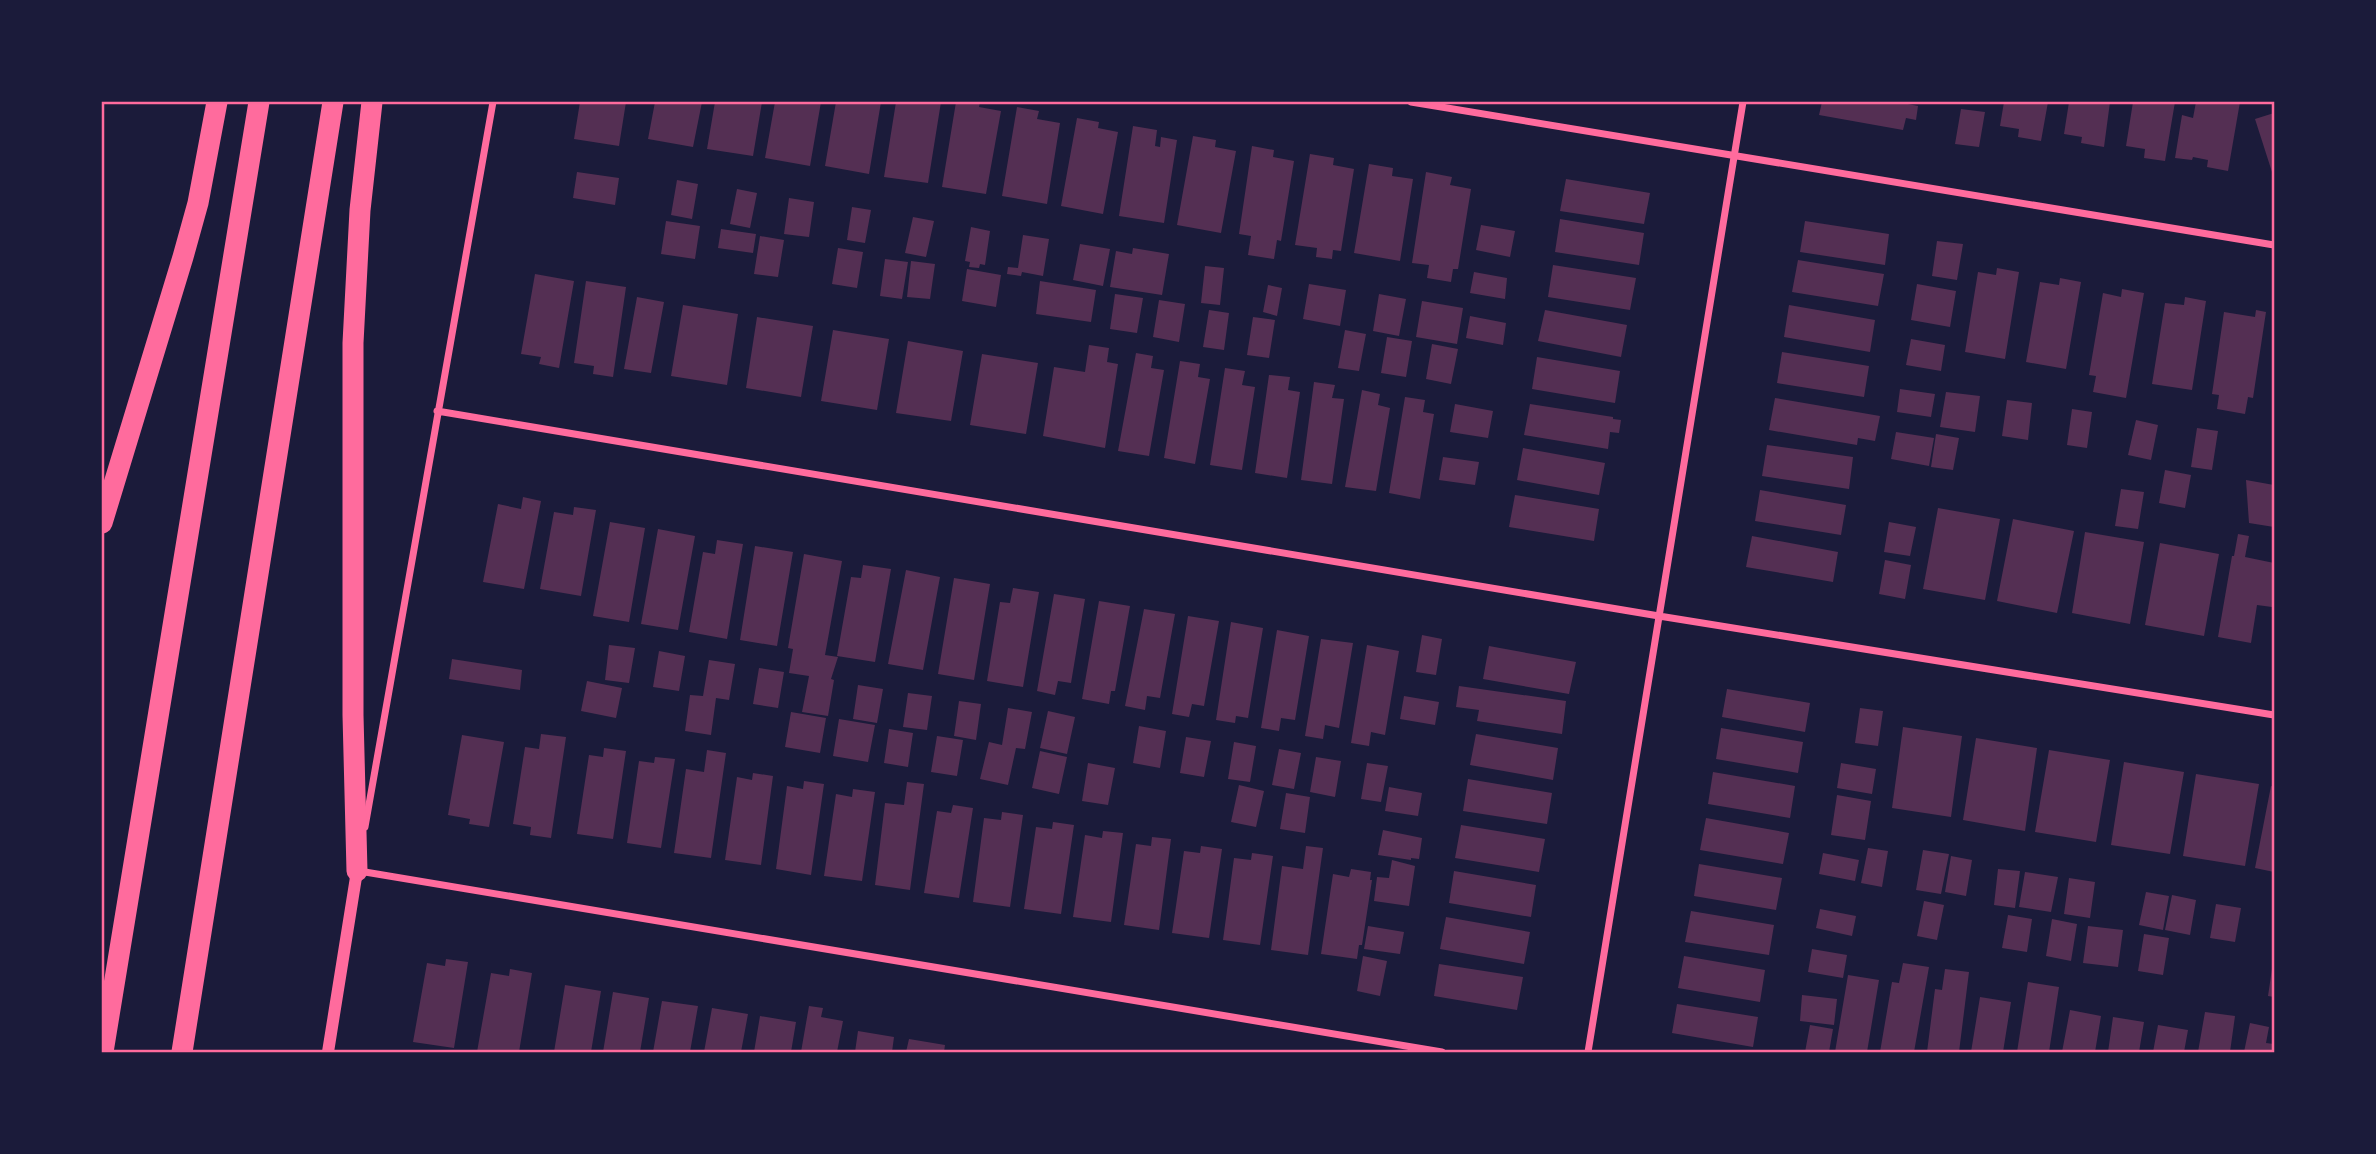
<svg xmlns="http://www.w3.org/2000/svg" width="2376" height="1154" font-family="'Varela Round',sans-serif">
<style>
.building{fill:#542f53}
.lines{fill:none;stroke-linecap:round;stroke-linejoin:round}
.minor{stroke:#ff6b9d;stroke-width:7}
.tertiary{stroke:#ff6b9d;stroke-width:12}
.motorway{stroke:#ff6b9d;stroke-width:21}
.neatline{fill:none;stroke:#ff6b9d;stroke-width:2.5}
</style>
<rect width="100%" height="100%" fill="#1b1b3a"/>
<path class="building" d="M580,102H626L619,146L574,139Z
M655,102H702L693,147L648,139Z
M715,102H762L753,156L707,149Z
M775,102H821L810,166L765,158Z
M836,102H881L869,174L825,166Z
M896,102H941L928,183L884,177Z
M956,102H980L979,107L1001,111L986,194L942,187Z
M1822,102H1909L1908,104L1918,106L1916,120L1906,118L1903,130L1819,115Z
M2004,102H2048L2041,141L2018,137L2019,129L2000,126Z
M2069,102H2110L2104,147L2081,143L2082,137L2064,134Z
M2133,102H2175L2165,161L2144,158L2145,149L2126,146Z
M2196,102H2240L2228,171L2207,167L2208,160L2193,157L2192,160L2175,158L2182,115L2193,118Z
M1017,107L1039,111L1037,119L1060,123L1047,204L1002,196Z
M1961,109L1985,112L1979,147L1955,144Z
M2274,113V172H2272L2255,119Z
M1077,118L1099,122L1098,128L1118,132L1103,214L1061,206Z
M1133,126L1157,130L1155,146L1160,147L1161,137L1177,140L1164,223L1119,216Z
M1193,136L1216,140L1215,147L1236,151L1221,233L1177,225Z
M1252,146L1274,150L1273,157L1294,161L1281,241L1277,240L1274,259L1248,255L1251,236L1239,234Z
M1310,154L1334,158L1333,165L1354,169L1341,251L1333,250L1332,259L1316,257L1317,248L1295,245Z
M1369,164L1393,168L1392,176L1413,179L1400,261L1354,253Z
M577,172L619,178L615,205L573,198Z
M1426,172L1452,177L1450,185L1471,189L1458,269H1453L1451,282L1427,278L1429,265L1412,263Z
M1566,179L1650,193L1644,224L1560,211Z
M677,180L698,184L692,219L671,215Z
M737,189L757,193L750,228L730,224Z
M789,198L814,202L809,237L784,234Z
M852,207L871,210L865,243L847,240Z
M913,217L934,221L926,257L905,253Z
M1560,219L1644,233L1639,265L1555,252Z
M666,221L700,226L695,259L661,254Z
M1805,221L1889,234L1885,265L1800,252Z
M1481,225L1515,231L1510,257L1476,250Z
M971,227L990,231L985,265L980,264L979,268L969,267L970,262L965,261Z
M721,229L756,234L753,253L718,248Z
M1023,235L1049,239L1043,276L1022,272L1021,276L1007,274L1008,267L1018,268Z
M760,236L784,240L778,277L754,274Z
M1937,241L1963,244L1957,280L1932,276Z
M1080,244L1110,249L1103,286L1073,280Z
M838,248L863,252L857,288L832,284Z
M1133,248L1169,254L1162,295L1110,287L1116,251L1132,254Z
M885,259L908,262L902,299L880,296Z
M1798,260L1884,274L1878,306L1792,292Z
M911,261L935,264L930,299L907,297Z
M1553,265L1636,278L1630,310L1548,297Z
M1205,266L1224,268L1220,305L1201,303Z
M1997,268L2019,272L2005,359L1965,352L1978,272L1996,275Z
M967,269L1001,275L996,307L962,301Z
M1474,272L1507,278L1505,299L1470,293Z
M535,274L574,281L559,368L539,364L541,357L521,354Z
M2060,278L2081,282L2066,369L2026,362L2040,282L2059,285Z
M586,281L626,287L613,377L593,374L594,366L574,363Z
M1040,281L1096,290L1091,322L1036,314Z
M1309,284L1346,290L1340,326L1303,319Z
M1917,284L1956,291L1950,327L1911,320Z
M1268,285L1282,288L1277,316L1263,312Z
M2122,289L2144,293L2126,398L2093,392L2096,376L2089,375L2103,293L2121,297Z
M1115,294L1143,298L1137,333L1110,329Z
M1379,294L1406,299L1399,336L1373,331Z
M637,297L664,302L651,373L624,369Z
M2185,297L2206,301L2192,390L2152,384L2165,303L2184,305Z
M1159,300L1185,304L1179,342L1153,337Z
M1422,301L1463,308L1457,344L1416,337Z
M683,305L738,314L727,385L671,376Z
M1789,305L1875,320L1870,352L1784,337Z
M1209,310L1229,313L1224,350L1203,347Z
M1545,310L1627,325L1621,357L1538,341Z
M2256,310L2266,312L2253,398L2248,397L2245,414L2217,409L2219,395L2212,394L2224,312L2255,317Z
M1470,316L1506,323L1503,345L1466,338Z
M757,317L813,326L801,397L746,388Z
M1253,317L1275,320L1269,358L1247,355Z
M833,330L889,339L877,410L821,401Z
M1345,330L1366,334L1359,371L1338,368Z
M1387,337L1412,341L1406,377L1381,373Z
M1911,339L1945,345L1941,371L1906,365Z
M908,341L963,351L951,421L896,413Z
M1432,344L1458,349L1451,384L1426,379Z
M1089,345L1109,348L1107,362L1118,364L1105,448L1043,436L1054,367L1085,372Z
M1782,352L1869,366L1864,397L1777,383Z
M1136,353L1153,356L1151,368L1164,370L1149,456L1118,451Z
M982,354L1038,363L1026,434L970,425Z
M1537,357L1620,371L1615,403L1532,389Z
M1180,361L1200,364L1198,377L1210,379L1195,464L1164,458Z
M1225,368L1245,371L1242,385L1255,387L1242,470L1210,465Z
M1269,375L1290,377L1288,390L1300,392L1287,478L1255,473Z
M1314,382L1335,385L1332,398L1344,399L1332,484L1301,480Z
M1900,389L1935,394L1931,417L1897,412Z
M1362,390L1380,394L1378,405L1390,408L1376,491L1345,487Z
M1946,392L1980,396L1975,432L1940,427Z
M1405,397L1425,400L1423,412L1434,414L1420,499L1389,493Z
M1775,398L1880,416L1875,441L1858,438L1857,445L1769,430Z
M2007,400L2032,403L2028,440L2002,436Z
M1455,404L1493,411L1488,438L1450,432Z
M1530,404L1613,417V419L1621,420L1619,433L1610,432L1608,449L1524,435Z
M2072,409L2092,412L2087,448L2067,445Z
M2136,420L2158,425L2151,460L2128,455Z
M2197,428L2218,431L2212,470L2191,467Z
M1896,432L1934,438L1929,466L1891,459Z
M1936,434L1959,438L1953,470L1931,467Z
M1767,445L1853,457L1849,489L1762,476Z
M1523,448L1605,463L1599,495L1517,480Z
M1443,457L1479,462L1475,485L1439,480Z
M2165,470L2191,475L2185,508L2159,503Z
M2246,480L2274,485V527L2249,523Z
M2121,489L2144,492L2138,529L2115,526Z
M1760,490L1846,505L1841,535L1755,521Z
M1515,495L1599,509L1594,541L1509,527Z
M523,497L541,501L524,589L483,582L498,504L521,509Z
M574,507L596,510L581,596L540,589L554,512L573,515Z
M1938,508L2000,519L1985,600L1923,589Z
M2013,519L2074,531L2057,613L1997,601Z
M610,522L645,528L629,622L593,616Z
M1889,522L1916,527L1910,556L1884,552Z
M658,529L695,536L678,630L641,624Z
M2085,532L2144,542L2130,624L2072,613Z
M2238,534L2249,536L2245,557L2274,563L2272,607L2257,605L2251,643L2218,637L2232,556H2234Z
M1752,536L1838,552L1833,582L1746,567Z
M717,540L743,544L727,639L689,632L703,552L715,554Z
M2160,543L2219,554L2204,636L2145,625Z
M755,546L793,552L777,646L740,640Z
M804,554L842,561L825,655L838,657L831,679L834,680L828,716L802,712L809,676L789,673L793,649L788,648Z
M1885,560L1911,565L1905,599L1879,594Z
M863,565L891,569L875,662L837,656L851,577L861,578Z
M906,570L940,577L923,670L888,664Z
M954,578L990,584L974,680L938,674Z
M1013,588L1039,592L1023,687L987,681L1000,602L1010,603Z
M1054,594L1085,599L1071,683L1058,681L1055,695L1037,691Z
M1099,601L1130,606L1115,691H1111L1109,704L1082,699Z
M1144,609L1175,614L1160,698L1147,696L1145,710L1125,706Z
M1188,616L1219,621L1204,706L1192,704L1189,717L1172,714Z
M1231,622L1263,628L1248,718L1236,716L1235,723L1216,720Z
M1277,630L1309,636L1295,720L1281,718L1279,731L1261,728Z
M1422,635L1442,639L1436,675L1416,672Z
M1321,639L1353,643L1339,728L1325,725L1323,739L1305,736Z
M609,645L635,648L629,683L605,680Z
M1367,645L1399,651L1385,735L1371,732L1369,746L1351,743Z
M1489,646L1576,662L1569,694L1483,679Z
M659,651L685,656L679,691L653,687Z
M452,659L522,670L520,690L449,679Z
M709,660L735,664L729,700L716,698L711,735L685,731L690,695L703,696Z
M759,668L784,672L778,708L753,704Z
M587,681L622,688L616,718L581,711Z
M858,685L883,689L877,723L853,719Z
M1459,686L1566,701L1562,734L1477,721L1479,710L1456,707Z
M1727,689L1810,703L1805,732L1722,717Z
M908,693L932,696L927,730L903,727Z
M1404,696L1439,702L1435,725L1400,719Z
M959,701L981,704L976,740L954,736Z
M1008,708L1032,712L1025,749L1016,748L1008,785L980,779L989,742L1002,745Z
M1860,708L1883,711L1878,746L1855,743Z
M1048,711L1075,717L1067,754L1040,748Z
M791,712L826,718L820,753L785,747Z
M839,719L875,725L868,762L833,756Z
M1139,726L1166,731L1160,768L1133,763Z
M1903,727L1962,736L1951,817L1892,808Z
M1721,728L1803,742L1798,773L1716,759Z
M889,729L913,733L908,767L884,763Z
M541,734L566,737L551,838L530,835L531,827L513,824L525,747L539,749Z
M1476,734L1558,748L1553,780L1470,765Z
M462,735L504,742L489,827L469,824L470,819L448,815Z
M937,736L963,740L957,776L931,772Z
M1186,737L1211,741L1204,777L1180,773Z
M1976,738L2037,748L2025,831L1963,820Z
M1234,742L1256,746L1250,782L1228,779Z
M604,748L626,751L613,839L577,834L589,755L603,757Z
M1279,749L1301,753L1294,789L1272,785Z
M707,750L726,753L711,858L674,853L686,769L704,772Z
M2049,750L2110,760L2096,842L2035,832Z
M1040,751L1067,757L1059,794L1032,788Z
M655,757L675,759L661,848L627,843L639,761L654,763Z
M1316,757L1341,761L1335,797L1310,792Z
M2124,762L2184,772L2170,854L2111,845Z
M1088,763L1115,768L1108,805L1082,801Z
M1367,763L1388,766L1381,802L1361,799Z
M1841,763L1876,769L1872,794L1837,788Z
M1713,772L1795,786L1790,818L1708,804Z
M753,773L773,776L761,865L725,860L737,777L752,780Z
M2196,774L2259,784L2245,866L2183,856Z
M1468,779L1552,793L1547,824L1463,811Z
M804,781L824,784L811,875L776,869L787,786L803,789Z
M907,782L924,784L910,890L875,885L885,803L904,805Z
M1239,785L1264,791L1256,827L1231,822Z
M2271,786L2274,787V872L2255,868Z
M1389,787L1422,793L1418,816L1385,811Z
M853,789L875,792L862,881L824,876L836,794L852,797Z
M1286,793L1310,797L1305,833L1280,829Z
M1837,795L1871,801L1865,840L1831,835Z
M953,805L973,808L959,898L924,893L937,811L951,813Z
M1002,812L1023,815L1010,907L973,902L984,818L1001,820Z
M1706,818L1789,833L1783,864L1700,850Z
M1053,822L1074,825L1061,914L1024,909L1036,827L1052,829Z
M1461,825L1545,839L1539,872L1455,858Z
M1383,830L1422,838L1419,859L1411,858V860L1378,855Z
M1103,831L1123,833L1111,922L1073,917L1085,835L1102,838Z
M1152,837L1171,839L1159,930L1124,925L1136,844L1151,846Z
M1201,846L1222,849L1209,938L1172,933L1184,851L1200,853Z
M1306,846L1323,848L1308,955L1271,950L1282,866L1303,869Z
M1868,848L1888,851L1882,887L1861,883Z
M1923,850L1949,854L1941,894L1916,890Z
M1252,853L1273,856L1260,945L1223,940L1234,858L1251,860Z
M1823,853L1859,860L1855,881L1819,874Z
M1951,856L1972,860L1966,896L1945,892Z
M1392,860L1415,866L1409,906L1374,901L1377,877L1389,878Z
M1699,864L1782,878L1776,910L1694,896Z
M1351,869L1371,872L1370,880H1372L1362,945H1359L1357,959L1321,954L1333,874L1349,877Z
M1998,869L2020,871L2015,908L1994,905Z
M1454,871L1536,885L1531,917L1449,903Z
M2025,872L2058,877L2051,912L2019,907Z
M2069,878L2095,882L2090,918L2064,914Z
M2146,892L2169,896L2163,930L2139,925Z
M2172,895L2196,900L2190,935L2165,930Z
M1924,901L1944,905L1937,940L1917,936Z
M2216,904L2241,908L2235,942L2210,938Z
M1820,909L1856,916L1852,936L1816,928Z
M1691,911L1774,925L1769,955L1685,942Z
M2008,915L2032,919L2027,952L2002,948Z
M1446,917L1530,932L1524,964L1440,949Z
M2052,919L2077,924L2071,961L2046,956Z
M1368,926L1404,932L1400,954L1364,949Z
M2088,926L2123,930L2118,967L2083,963Z
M2144,934L2169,938L2163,975L2138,971Z
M1812,949L1847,955L1843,978L1808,972Z
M1363,956L1387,961L1380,996L1357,991Z
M1684,956L1765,970L1760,1002L1678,988Z
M446,959L468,962L454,1048L413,1042L427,963L445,966Z
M2273,962H2274V997L2268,996Z
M1903,963L1929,967L1914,1052H1880L1892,982L1899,983Z
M1439,964L1523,977L1517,1010L1434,996Z
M510,969L532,973L519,1052H477L491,973L509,976Z
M1945,969L1969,972L1959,1052H1927L1935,989L1942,990Z
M1848,975L1879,980L1867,1052H1835Z
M2028,982L2059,987L2049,1052H2017Z
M565,985L601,991L591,1052H554Z
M613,992L649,998L640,1052H603Z
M1802,995L1837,999L1834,1025L1800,1021Z
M1980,997L2011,1002L2003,1052H1971Z
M662,1001L698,1006L690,1052H653Z
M1677,1004L1758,1017L1753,1047L1672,1033Z
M809,1006L823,1008L821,1017L843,1021L837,1052H801Z
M712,1008L748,1014L741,1052H704Z
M2070,1010L2101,1016L2095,1052H2062Z
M2205,1012L2235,1016L2230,1052H2198Z
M760,1016L796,1022L791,1052H754Z
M2113,1017L2144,1022L2139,1052H2108Z
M2250,1023L2269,1027L2266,1043L2274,1044V1052H2244Z
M1810,1025L1833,1029L1829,1052H1805Z
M2158,1025L2188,1030L2184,1052H2153Z
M858,1031L894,1037L892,1052H855Z
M909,1039L945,1045L944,1052H906Z"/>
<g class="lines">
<path class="minor" d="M1411,102L2274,245
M437,411L1659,616L2274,715
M365,827L493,102
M359,871L1442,1052
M1588,1052L1743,102"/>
<path class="tertiary" d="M328,1052L357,871"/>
<path class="motorway" d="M102,523L183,257L198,203L217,102
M357,871L353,715V343L360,210L372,102
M103,1052L259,102
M182,1052L333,102"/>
</g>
<rect width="2376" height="1154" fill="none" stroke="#1b1b3a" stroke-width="206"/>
<rect x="103" y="103" width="2170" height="948" class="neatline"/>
</svg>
